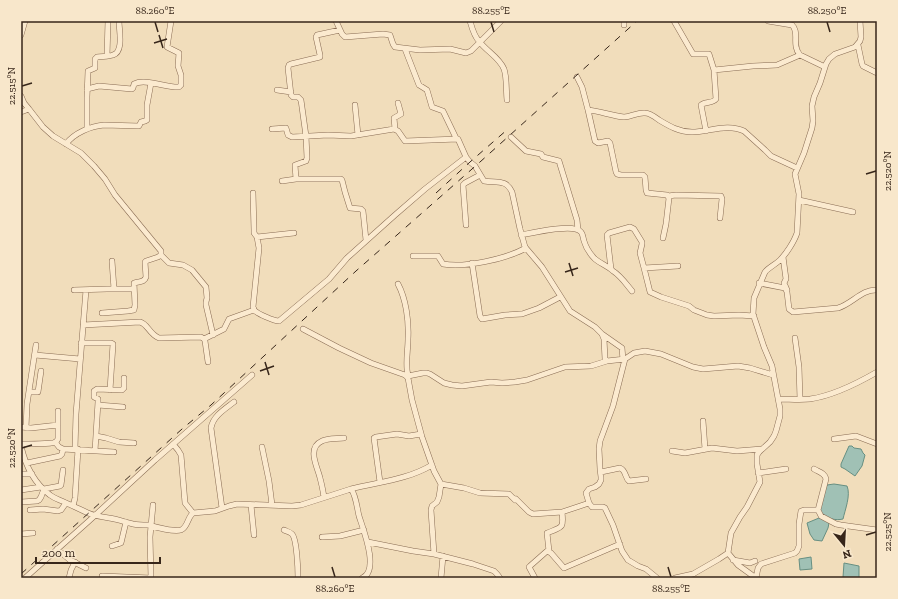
<svg xmlns="http://www.w3.org/2000/svg" width="898" height="599" font-family="'Zilla Slab',serif">
<style>
.water{fill:#a0c1b5;stroke:#678f82}
.lines{fill:none;stroke-linecap:round;stroke-linejoin:round}
.street-casing{stroke:#896c54;stroke-width:6}
.street{stroke:#fbeacf;stroke-width:5}
.rail{stroke:#37261a;stroke-width:1;stroke-dasharray:7 7;stroke-linecap:butt}
.ticks{fill:none;stroke:#37261a;stroke-width:1.5}
.neatline{fill:none;stroke:#37261a;stroke-width:1.5}
.ticks-label{font-size:10px;text-anchor:middle;fill:#37261a}
</style>
<rect width="100%" height="100%" fill="#f1ddbb"/>
<path class="water" d="M849,446H852L854,448L861,449L863,453L865,455L862,466L855,476L845,469L841,467V464Z
M834,484L847,486C851,495 845,510 843,519C835,521 828,518 821,515L819,508L824,489L827,485Z
M819,518L827,520L829,523L828,528L822,541L814,540L810,534L807,523Z
M811,557L812,569L800,570L799,559Z
M844,563L859,566V578H847L843,577Z"/>
<g class="lines">
<g class="street-casing">
<path id="street" d="M336,21L342,34L345,37L383,34L390,35L393,44L395,47L420,50L450,49L466,53L471,51L501,21
M470,21C472,28 474,36 479,41C486,51 499,57 504,69C507,77 506,91 507,100
M624,21V25
M674,21L693,54H709L714,70L716,99C712,104 705,101 701,105L706,131
M768,21L792,25C800,32 791,45 800,55L825,67
M21,35L25,21
M858,45L862,64L863,66L877,73
M405,49L419,85L427,90L432,107L443,111L456,138
M107,56L108,21
M714,70L753,66L777,65L800,55
M577,77L582,87L588,110
M87,89L99,86L132,89L133,88L134,84C145,78 167,88 179,87L181,85V75L178,66L179,53L167,47L171,21
M277,90L291,92
M21,96L24,103L29,109L43,127L53,136L81,153L94,166L105,179L115,195L161,251V255L158,257L146,261L145,262L146,277C144,283 139,281 134,283L135,305L134,310L128,311L102,313
M355,105L358,135
M21,112L29,109
M87,129V97L88,71L95,68V59L97,57C102,56 108,57 113,55C124,52 119,30 119,21
M272,129L286,128L288,135L292,137L328,135L351,136L394,129L398,131L405,141L458,139L466,157L470,162L475,166L484,181C497,183 506,179 512,192L520,229L525,247L542,267L570,311L595,327L602,334L604,339L605,359L607,361L625,359L634,353L645,351L661,354L693,367L703,369L738,366L750,368L773,375
M395,129L394,118L401,114L398,103
M511,137L526,151L541,154L543,157L559,161L577,220L578,230
M66,144C74,133 91,126 104,125L139,126L141,122L145,121L147,120V105L151,83
M296,179L295,165L306,161L307,158L306,136L301,100L298,97H293L291,95L288,68L289,65L291,64L320,57V55L316,37L317,35L340,30
M282,181L296,179H341L342,180L345,192L350,208L361,209L363,211L366,240
M253,193L254,230V233L257,237L259,248L253,307C254,308 254,309 254,310C258,314 274,321 279,321L329,279L347,258L395,215L425,189L466,157
M668,196L676,195L721,196L722,199L720,218
M799,200L853,212
M466,225L463,185L465,183L480,175
M521,235C531,233 574,223 581,232C583,234 583,238 584,241C586,248 590,254 595,259C601,264 608,266 613,271C621,276 626,284 632,291
M257,237L294,233
M663,238L666,224L669,198L667,195L647,193L646,190L645,177L643,175H621L617,174L616,172L610,143L608,141L598,143L595,141L588,110C600,111 612,116 624,117C631,117 638,112 645,113C650,113 655,117 659,120C669,126 679,132 692,132C709,132 727,123 744,131L765,150L771,156L797,168
M161,255L169,263L183,265L192,270L206,287L207,298L206,302V305L213,335
M413,256H438L443,264C465,268 506,259 526,248
M783,257L786,279L784,283L787,290
M112,261L114,289
M472,263L480,316L482,319L505,315L522,314L539,308L560,297
M644,268L678,266
M611,269L607,235L609,233L630,227L634,229L642,242V244L640,253L644,268L650,292L661,297L689,306L694,310L707,315L714,316L739,315L754,316
M759,283L785,288L787,292L789,309L793,312L838,308C852,304 862,289 877,290
M398,284C406,299 409,321 408,339C408,351 405,364 408,376L423,373H427L430,374L444,383L452,385L462,386L491,382L502,383L515,382L527,380L565,367L591,366L607,361
M74,290L107,289H134
M83,325L140,322C148,324 149,334 159,338L201,337L204,339L205,341L208,362
M303,329L339,348L371,363L405,375L408,378L412,400L422,437L434,471L441,484L439,497L437,502L432,506L431,510L434,554
M602,334L622,348L623,360
M795,338L799,367L800,399
M204,339L224,329L229,319L254,310
M81,343H111L113,344L110,390
M35,355L80,359
M625,359L613,406L603,433L600,441L599,449L600,469L601,477V480L599,484L595,487L589,489L586,493L589,503L592,507H603L605,508L613,525L622,551L628,560L638,566L646,569L657,578
M29,392H38L41,371
M778,399C789,399 800,400 810,399C831,396 858,383 877,372
M98,405L123,407
M703,421L705,449
M21,427L31,428L58,425
M26,428L27,404L36,345
M96,436L106,438L119,442L134,443
M834,439L856,436L877,444
M55,442L59,447L63,449L114,452
M21,444C27,444 52,444 56,442C57,441 57,440 58,439V411
M173,444L178,450L181,455L185,503L193,513
M21,446C25,464 34,483 50,495C55,499 61,500 66,503C74,506 81,510 88,513C95,516 102,517 109,518C117,519 125,522 133,524C138,525 143,525 148,525C155,527 175,532 181,530C188,527 187,518 193,513L215,511L229,506L237,504L292,506L301,505L351,489C356,495 357,508 359,516C363,529 380,571 362,578
M262,447L269,481L272,505
M75,449L76,414L86,290
M95,451L98,402V399L94,397V391L97,389L122,390L124,388V378
M672,451L685,453L712,448L737,451L762,449
M27,463L60,456L62,454L63,449
M814,469C819,472 825,473 826,479L818,510L821,516L836,524L841,525L877,530
M601,472L620,468C626,470 625,478 629,481L646,479
M758,473L786,469
M21,474H32
M380,482L374,438L376,437L397,434L409,436L421,434
M441,484L464,488L480,493L509,494L515,500
M351,489C378,482 407,480 432,465
M21,490L41,487
M324,497C323,491 322,485 320,478C318,468 306,448 322,441C328,438 337,439 344,438
M516,499L529,512L533,514L562,512L589,503
M21,502L37,501L39,500L41,497L44,489L60,486L61,485L63,470
M251,505L254,535
M73,506L75,498L78,449
M222,508L211,428C213,416 225,409 234,402
M30,510L43,509L58,511L61,510L66,503
M284,530C286,531 290,532 292,534C297,539 298,571 298,578
M21,534L33,533
M322,537L340,536L364,530
M368,542L413,551L434,554L473,564L494,571L497,574L500,578
M112,546L121,543L126,522
M57,549L70,560L86,568
M549,551L547,533C562,527 564,529 562,512
M728,553L738,565L756,578
M733,560L750,563L755,561
M102,576L151,578
M25,578L90,520L155,460L252,375
M69,578L71,570L75,562
M151,578L150,537L153,505
M441,578L443,556
M535,578L529,567L530,566L547,551L551,553L564,568L620,544
M675,578L693,574L719,559L728,553L731,533L740,517L747,507L760,482L757,464V455L759,452L770,442L774,436L776,431L780,416V409L774,377L772,366L764,347L753,314L754,298L765,272C769,267 775,265 780,260C786,254 794,242 797,233L799,194L795,174L804,153L812,128L813,121L812,106L814,97L820,83L826,64L829,59L835,54L855,47L860,41L861,37L860,21
M756,578L758,568L761,564L795,553L797,551L799,546V524L801,511L804,510H818"/>
</g>
<use href="#street" class="street"/>
<path class="rail" d="M436,193L470,162L508,129
M21,574L182,429L211,405L356,271L480,162L637,21"/>
</g>
<path class="ticks" d="M155,22L158,32M491,22L494,32M827,22L830,32M159,35L163,48M154,43L167,39M22,86L32,83M866,174L876,171M569,263L573,276M565,272L578,268M265,362L269,375M260,371L274,366M22,448L32,445M866,535L876,532M332,567L335,577M668,567L671,577"/>
<rect width="898" height="599" fill="none" stroke="#f8e7cb" stroke-width="44"/>
<g transform="translate(844 545) rotate(162)" stroke="#f8e7cb" stroke-width="3" paint-order="stroke">
<path d="M0-3L7 15L0 10L-7 15Z" fill="#37261a"/>
<text y="-6" font-size="11" font-weight="bold" text-anchor="middle" fill="#37261a">N</text>
</g>
<path d="M36 557v6h124v-6" fill="none" stroke="#37261a" stroke-width="2"/>
<text x="42" y="557" font-size="12" fill="#37261a" stroke="#f8e7cb" stroke-width="3" paint-order="stroke">200 m</text>
<rect x="22" y="22" width="854" height="555" class="neatline"/>
<g class="ticks-label">
<text x="155" y="14">88.260°E</text>
<text x="491" y="14">88.255°E</text>
<text x="827" y="14">88.250°E</text>
<text transform="translate(11 86) rotate(-90)" y="4">22.515°N</text>
<text transform="translate(887 171) rotate(-90)" y="4">22.520°N</text>
<text transform="translate(11 448) rotate(-90)" y="4">22.520°N</text>
<text transform="translate(887 532) rotate(-90)" y="4">22.525°N</text>
<text x="335" y="592">88.260°E</text>
<text x="671" y="592">88.255°E</text>
</g>
</svg>
